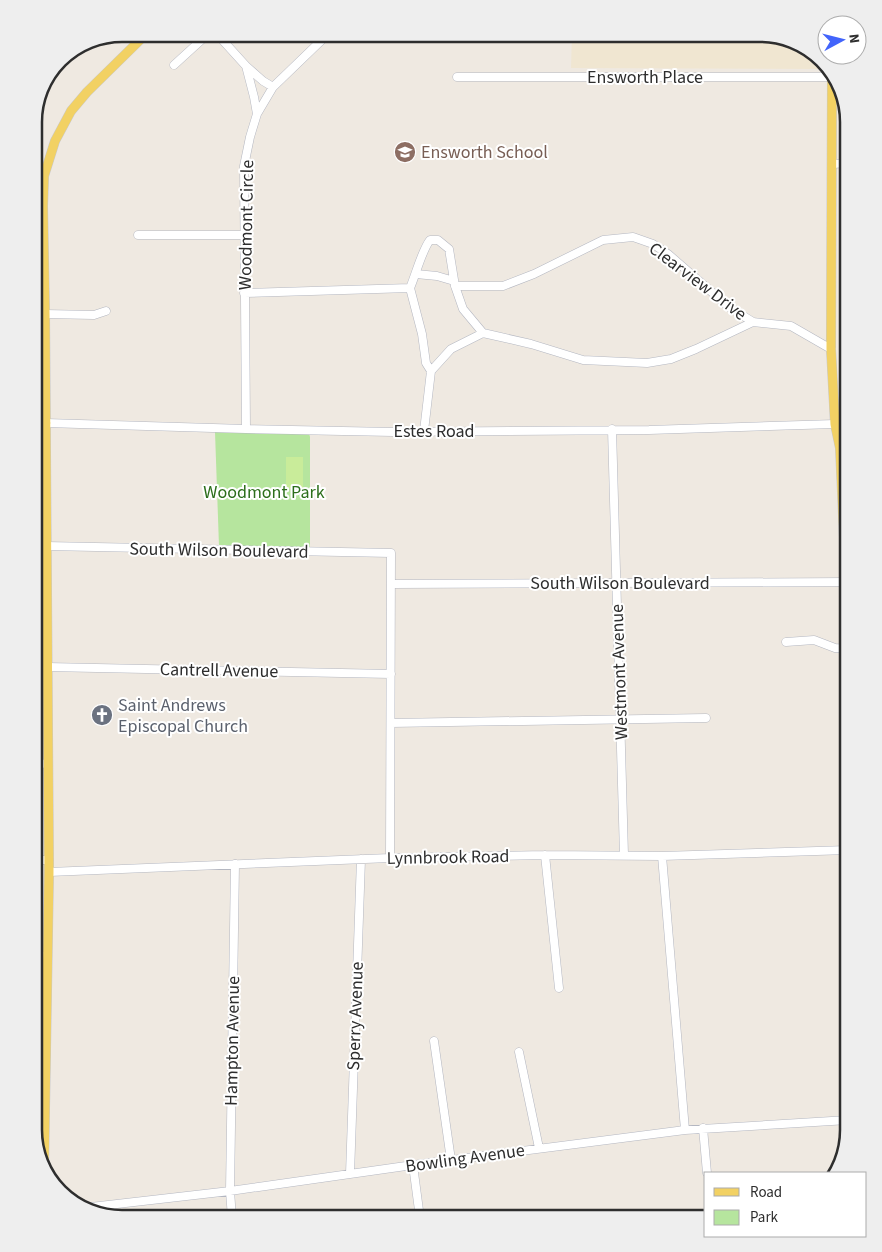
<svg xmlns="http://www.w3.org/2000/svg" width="882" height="1252" font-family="'Source Sans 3',sans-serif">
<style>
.education{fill:#f0e6d1}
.green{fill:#b6e59e}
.pitch{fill:#c9ec9a}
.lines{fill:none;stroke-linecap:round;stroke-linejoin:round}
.minor-casing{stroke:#b4b7c1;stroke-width:9}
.major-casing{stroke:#c9c9c9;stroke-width:10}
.minor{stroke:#fff;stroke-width:8}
.major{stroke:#f2d163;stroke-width:9}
.labels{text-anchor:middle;stroke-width:4;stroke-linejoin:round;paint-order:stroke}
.street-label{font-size:18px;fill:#2e2e2e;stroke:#fff}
.education-label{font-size:18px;fill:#785e54;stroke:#fff;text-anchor:start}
.park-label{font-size:18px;fill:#2c6e1b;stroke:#fff}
.worship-label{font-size:18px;fill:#5b616d;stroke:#fff;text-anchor:start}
.rim{fill:none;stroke:#2e2e2e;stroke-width:2.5}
</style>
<rect width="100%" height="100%" fill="#efe9e1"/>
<path class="education" d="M572,34H765L804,46L825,66V69L571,68Z"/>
<path class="green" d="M215,432L309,433L310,437V548L219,546Z"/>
<path class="pitch" d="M286,457H303V489H286Z"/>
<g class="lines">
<g class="minor-casing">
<path id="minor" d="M217,34L246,66L254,97L257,114L250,137L244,166L246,429
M174,65L208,34
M246,66L263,81L273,87
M457,77H832
M257,114L273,87L328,34
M833,164L848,163
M34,176H44
M138,235H244
M416,274L437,276L454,281
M455,286H503L534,274L603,240L633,237L653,244L668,254L729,307L753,322L791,326L831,349
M410,288C416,274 422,250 430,240H438L449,249L455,286L463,309L483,333
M410,288L422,334L426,363L431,371
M244,293L410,288
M45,314L94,315L106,311
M46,423L246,429L393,432L649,430L835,424
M612,429L624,855
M424,431L431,371L451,349L483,333L531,344L583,360L647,363L671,359L696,349L753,322
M46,546L391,553L390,858
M391,584L848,582
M786,642L814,640L835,648L846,649
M47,667L391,674
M391,723L706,718
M34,763L48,764
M545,855L559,988
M662,856L685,1130
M34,860H49
M49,872L390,858L545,855L662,856L848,850
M34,956H47
M434,1041L451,1160
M519,1052L539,1148
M34,1055H46
M703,1128L707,1173
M413,1165L420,1218
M350,1174L361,859
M82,1208L230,1191L413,1165L685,1130L848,1120
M232,1218L230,1191L235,864"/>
</g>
<g class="major-casing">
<path id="major" d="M832,74L831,349L835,424L840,448L846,582V713L848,781
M34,423H46
M44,1168L49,872L45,314L43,206L44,176L55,141L71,111L87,92L146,34"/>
</g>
<use href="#minor" class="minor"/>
<use href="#major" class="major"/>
</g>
<defs>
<g id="school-disc" transform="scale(1.125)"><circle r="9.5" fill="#8d6e63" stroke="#fff"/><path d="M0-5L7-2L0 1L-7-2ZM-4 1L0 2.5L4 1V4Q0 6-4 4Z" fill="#fff"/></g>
<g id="church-disc" transform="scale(1.125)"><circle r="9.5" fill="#6b7280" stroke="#fff"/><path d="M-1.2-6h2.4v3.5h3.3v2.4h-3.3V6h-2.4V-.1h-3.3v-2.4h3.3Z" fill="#fff"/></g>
</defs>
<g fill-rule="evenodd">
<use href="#school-disc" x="405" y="152"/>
<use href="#church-disc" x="102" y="715"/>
</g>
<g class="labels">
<g class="street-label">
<text x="645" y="83">Ensworth Place</text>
<text transform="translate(246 225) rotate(-89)" y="6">Woodmont Circle</text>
<text transform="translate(698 281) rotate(37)" y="6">Clearview Drive</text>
<text x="434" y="437">Estes Road</text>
<text transform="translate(219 550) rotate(1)" y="6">South Wilson Boulevard</text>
<text x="620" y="589">South Wilson Boulevard</text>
<text transform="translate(219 670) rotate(1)" y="6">Cantrell Avenue</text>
<text transform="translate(619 672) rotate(-92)" y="6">Westmont Avenue</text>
<text transform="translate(448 857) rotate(-1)" y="6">Lynnbrook Road</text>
<text transform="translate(355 1016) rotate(-88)" y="6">Sperry Avenue</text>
<text transform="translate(232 1041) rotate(-89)" y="6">Hampton Avenue</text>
<text transform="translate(465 1158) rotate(-8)" y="6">Bowling Avenue</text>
</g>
<g class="education-label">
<text x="421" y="158">Ensworth School</text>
</g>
<g class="park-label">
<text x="264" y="498">Woodmont Park</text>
</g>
<g class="worship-label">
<text x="118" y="711">Saint Andrews<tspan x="118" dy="21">Episcopal Church</tspan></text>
</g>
</g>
<path d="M0 0H882V1252H0ZM122 42H760A80 80 0 0 1 840 122V1130A80 80 0 0 1 760 1210H122A80 80 0 0 1 42 1130V122A80 80 0 0 1 122 42Z" fill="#eee" fill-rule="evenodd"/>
<path class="rim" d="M122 42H760A80 80 0 0 1 840 122V1130A80 80 0 0 1 760 1210H122A80 80 0 0 1 42 1130V122A80 80 0 0 1 122 42Z"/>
<rect x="704" y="1172" width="162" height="65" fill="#ffffff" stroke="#ababab"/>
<rect x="714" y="1188" width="25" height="8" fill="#f2d163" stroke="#ababab"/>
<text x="750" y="1197" font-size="15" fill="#2e2e2e">Road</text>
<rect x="714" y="1210" width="25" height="15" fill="#b6e59e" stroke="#ababab"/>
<text x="750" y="1222" font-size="15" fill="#2e2e2e">Park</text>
<g transform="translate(842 40) rotate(83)"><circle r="24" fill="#ffffff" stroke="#ababab"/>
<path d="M0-4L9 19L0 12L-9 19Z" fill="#4264fb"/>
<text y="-8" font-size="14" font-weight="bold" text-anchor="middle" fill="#2e2e2e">N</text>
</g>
</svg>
